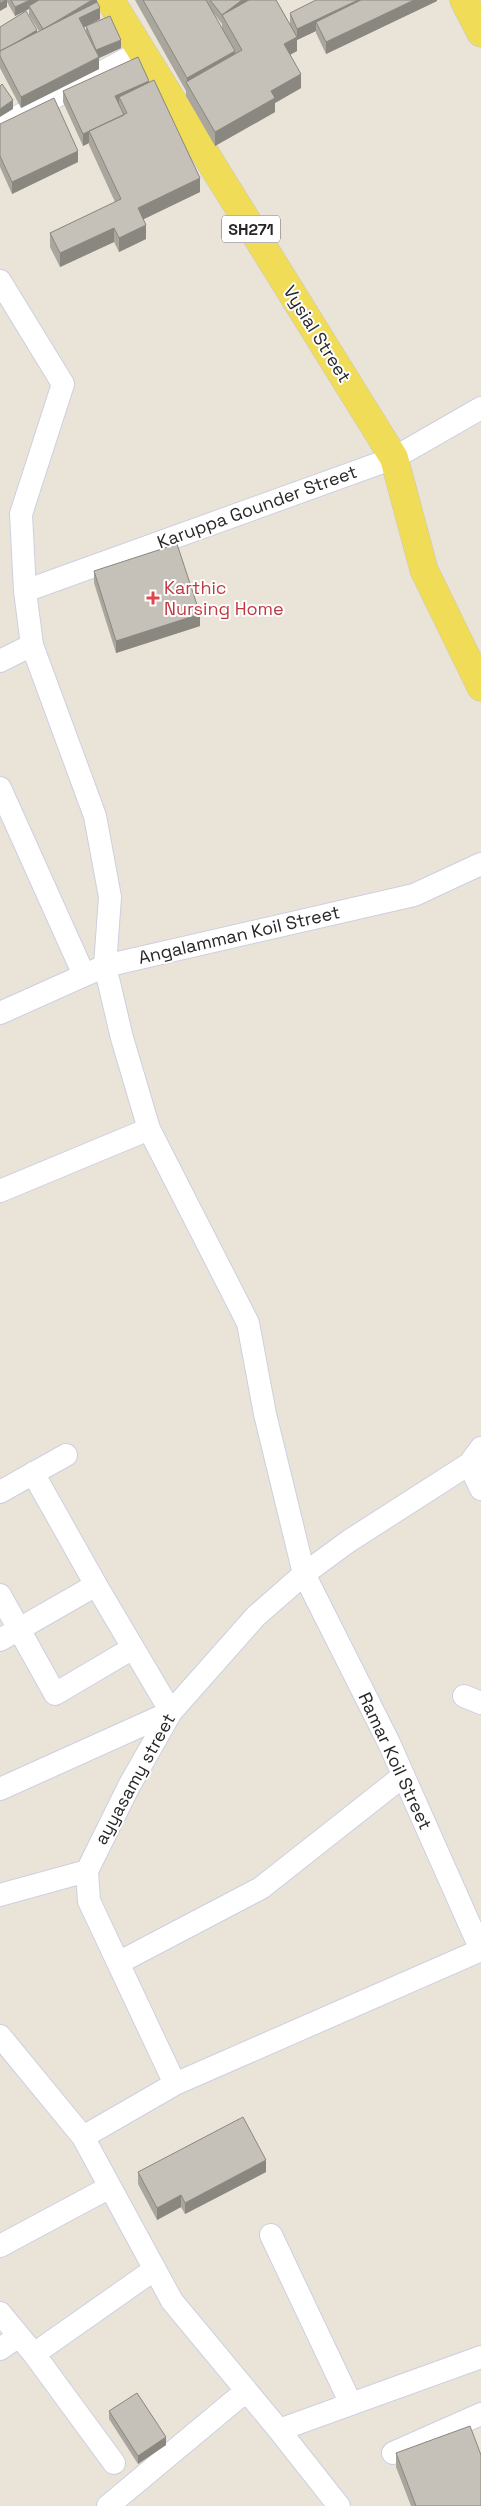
<svg xmlns="http://www.w3.org/2000/svg" width="481" height="2506" font-family="'Space Grotesk',sans-serif">
<style>
.lines{fill:none;stroke-linecap:round;stroke-linejoin:round}
.minor-casing{stroke:#cdcfe1;stroke-width:24}
.major-casing{stroke:#c7c7c7;stroke-width:29}
.minor{stroke:#fff;stroke-width:22}
.major{stroke:#f0dc57;stroke-width:28}
.wall{fill:#a9a69e;fill-rule:evenodd}
.shaded-wall{fill:#8a8781}
.building{fill:#c5c1b8;stroke:#8a8781}
.health-dot{fill:#e0444e;stroke:#fff;stroke-width:2}
.labels{text-anchor:middle;stroke-width:4;stroke-linejoin:round;paint-order:stroke}
.shield{fill:#fff;stroke:#686868;stroke-width:1}
.shield-label{font-size:16px;font-weight:bold;fill:#272727}
.street-label{font-size:18px;fill:#272727;stroke:#fff}
.health-label{font-size:18px;fill:#be3a42;stroke:#fff;text-anchor:start}
</style>
<rect width="100%" height="100%" fill="#eae4d8"/>
<g class="lines">
<g class="minor-casing">
<path id="minor" d="M0,126L140,52
M0,281L63,384L21,514L25,591L32,645L95,816L110,897L105,966L122,1038L149,1129L248,1323L265,1414L304,1574L389,1743L481,1950
M25,591L394,458L481,408
M0,661L32,645
M0,788L84,975
M0,1013L105,966L414,895L481,864
M0,1191L149,1129
M469,1464L481,1489
M33,1473L96,1585
M0,1492L66,1455
M0,1595L55,1694L133,1648
M0,1640L96,1585L171,1712L0,1789
M464,1696L481,1703
M0,1895L87,1871
M118,1963L261,1888L403,1776
M0,2036L83,2137
M175,2084L89,1901L87,1871L129,1786L171,1712L256,1616L304,1574L349,1541L469,1464L481,1448
M271,2235L351,2404
M0,2246L110,2187
M0,2313L34,2354L155,2269
M0,2349L19,2336
M34,2354L114,2463
M279,2430L481,2357
M393,2453L481,2414
M108,2506L246,2391
M339,2506L279,2430L172,2301L83,2137L175,2084L481,1950"/>
</g>
<g class="major-casing">
<path id="major" d="M110,0L394,458L424,570L481,687
M464,0L481,33"/>
</g>
<use href="#minor" class="minor"/>
<use href="#major" class="major"/>
</g>
<path class="wall" d="M0,0H97L100,19L83,27L86,32V26L121,48L99,58V69L21,108L0,68V27L37,32L39,31L29,15V9L15,16L7,2V7Z
M135,0H276L290,24V13L437,0V1L326,54L316,33V31L297,40V51L290,55L301,88L275,103V112L215,146L186,96V91ZM213,12L222,24V23V29Z
M149,83L200,192L143,219L146,239L119,252L114,242L60,267L50,247V233L115,202L89,145V143L83,146L63,102V91Z
M0,124L78,162L12,194L0,167Z
M94,571L200,626L116,653L94,583Z
M138,2172H266L185,2214L181,2207L157,2220L138,2184Z
M109,2411L166,2445L138,2464L109,2419Z
M396,2453L481,2506H411L396,2467Z"/>
<path class="shaded-wall" d="M6,0H7V7L0,11V3Z
M30,0H47L29,6V9L15,16V7Z
M92,0H97V5L43,30Z
M242,0H253L222,15V24V15Z
M358,0H382L316,22V31L297,40V29Z
M414,0H437V1L326,54V42Z
M100,8V19L79,30V18Z
M37,30V38L0,53Z
M297,37V51L284,58V44Z
M121,40V48L99,58V69L21,108V97L96,59V50Z
M235,51V65L187,84V78Z
M301,74V88L275,103V112L215,146V132L271,91Z
M149,81V92L119,97V106L115,96Z
M13,100V109L0,117V109Z
M89,132V143L83,146V134Z
M78,151V162L12,194V182Z
M200,178V192L138,222V208Z
M146,225V239L119,252V238Z
M114,228V242L60,267V253Z
M200,614V626L116,653V641Z
M266,2160V2172L185,2214V2203Z
M181,2195V2207L157,2220V2208Z
M166,2437V2445L138,2464V2456Z"/>
<path class="building" d="M0,0H6L0,3Z
M11,0H30L15,7Z
M39,0H92L52,24L43,29L29,6Z
M143,0H206L235,51L187,78Z
M210,0H242L222,15Z
M249,0H276L297,37L284,44L301,74L271,91L275,98L215,132L186,82L242,50L222,15Z
M316,0H358L297,29L290,13Z
M361,0H414L326,42L316,22Z
M97,2L100,8L79,18L99,57L21,97L0,56V51Z
M26,11L37,30L17,42L0,51V27Z
M110,16L121,40L96,50L86,26Z
M138,57L149,81L115,96L124,115L83,134L63,91Z
M154,80L200,178L138,208L146,225L119,238L114,228L60,253L50,233L121,199L89,131L127,113L119,97Z
M2,84L13,100L0,109V86Z
M54,98L78,151L12,182L0,156V124Z
M177,544L200,614L116,641L94,571Z
M243,2117L266,2160L185,2203L181,2195L157,2208L138,2172Z
M137,2393L166,2437L138,2456L109,2411Z
M470,2426L481,2455V2506H416L396,2453Z"/>
<path class="health-dot" d="M150.5 590.5h5v5h5v5h-5v5h-5v-5h-5v-5h5z"/>
<g class="labels">
<rect class="shield" x="222" y="215.5" width="58" height="27" rx="4"/>
<g class="shield-label">
<text x="251" y="235">SH271</text>
</g>
<g class="street-label">
<text transform="translate(317 334) rotate(58)" y="6">Vysial Street</text>
<text transform="translate(257 507) rotate(-20)" y="6">Karuppa Gounder Street</text>
<text transform="translate(239 935) rotate(-13)" y="6">Angalamman Koil Street</text>
<text transform="translate(395 1761) rotate(65)" y="6">Ramar Koil Street</text>
<text transform="translate(135 1779) rotate(-61)" y="6">ayyasamy street</text>
</g>
<g class="health-label">
<text x="164" y="594">Karthic<tspan x="164" dy="21">Nursing Home</tspan></text>
</g>
</g>
</svg>
